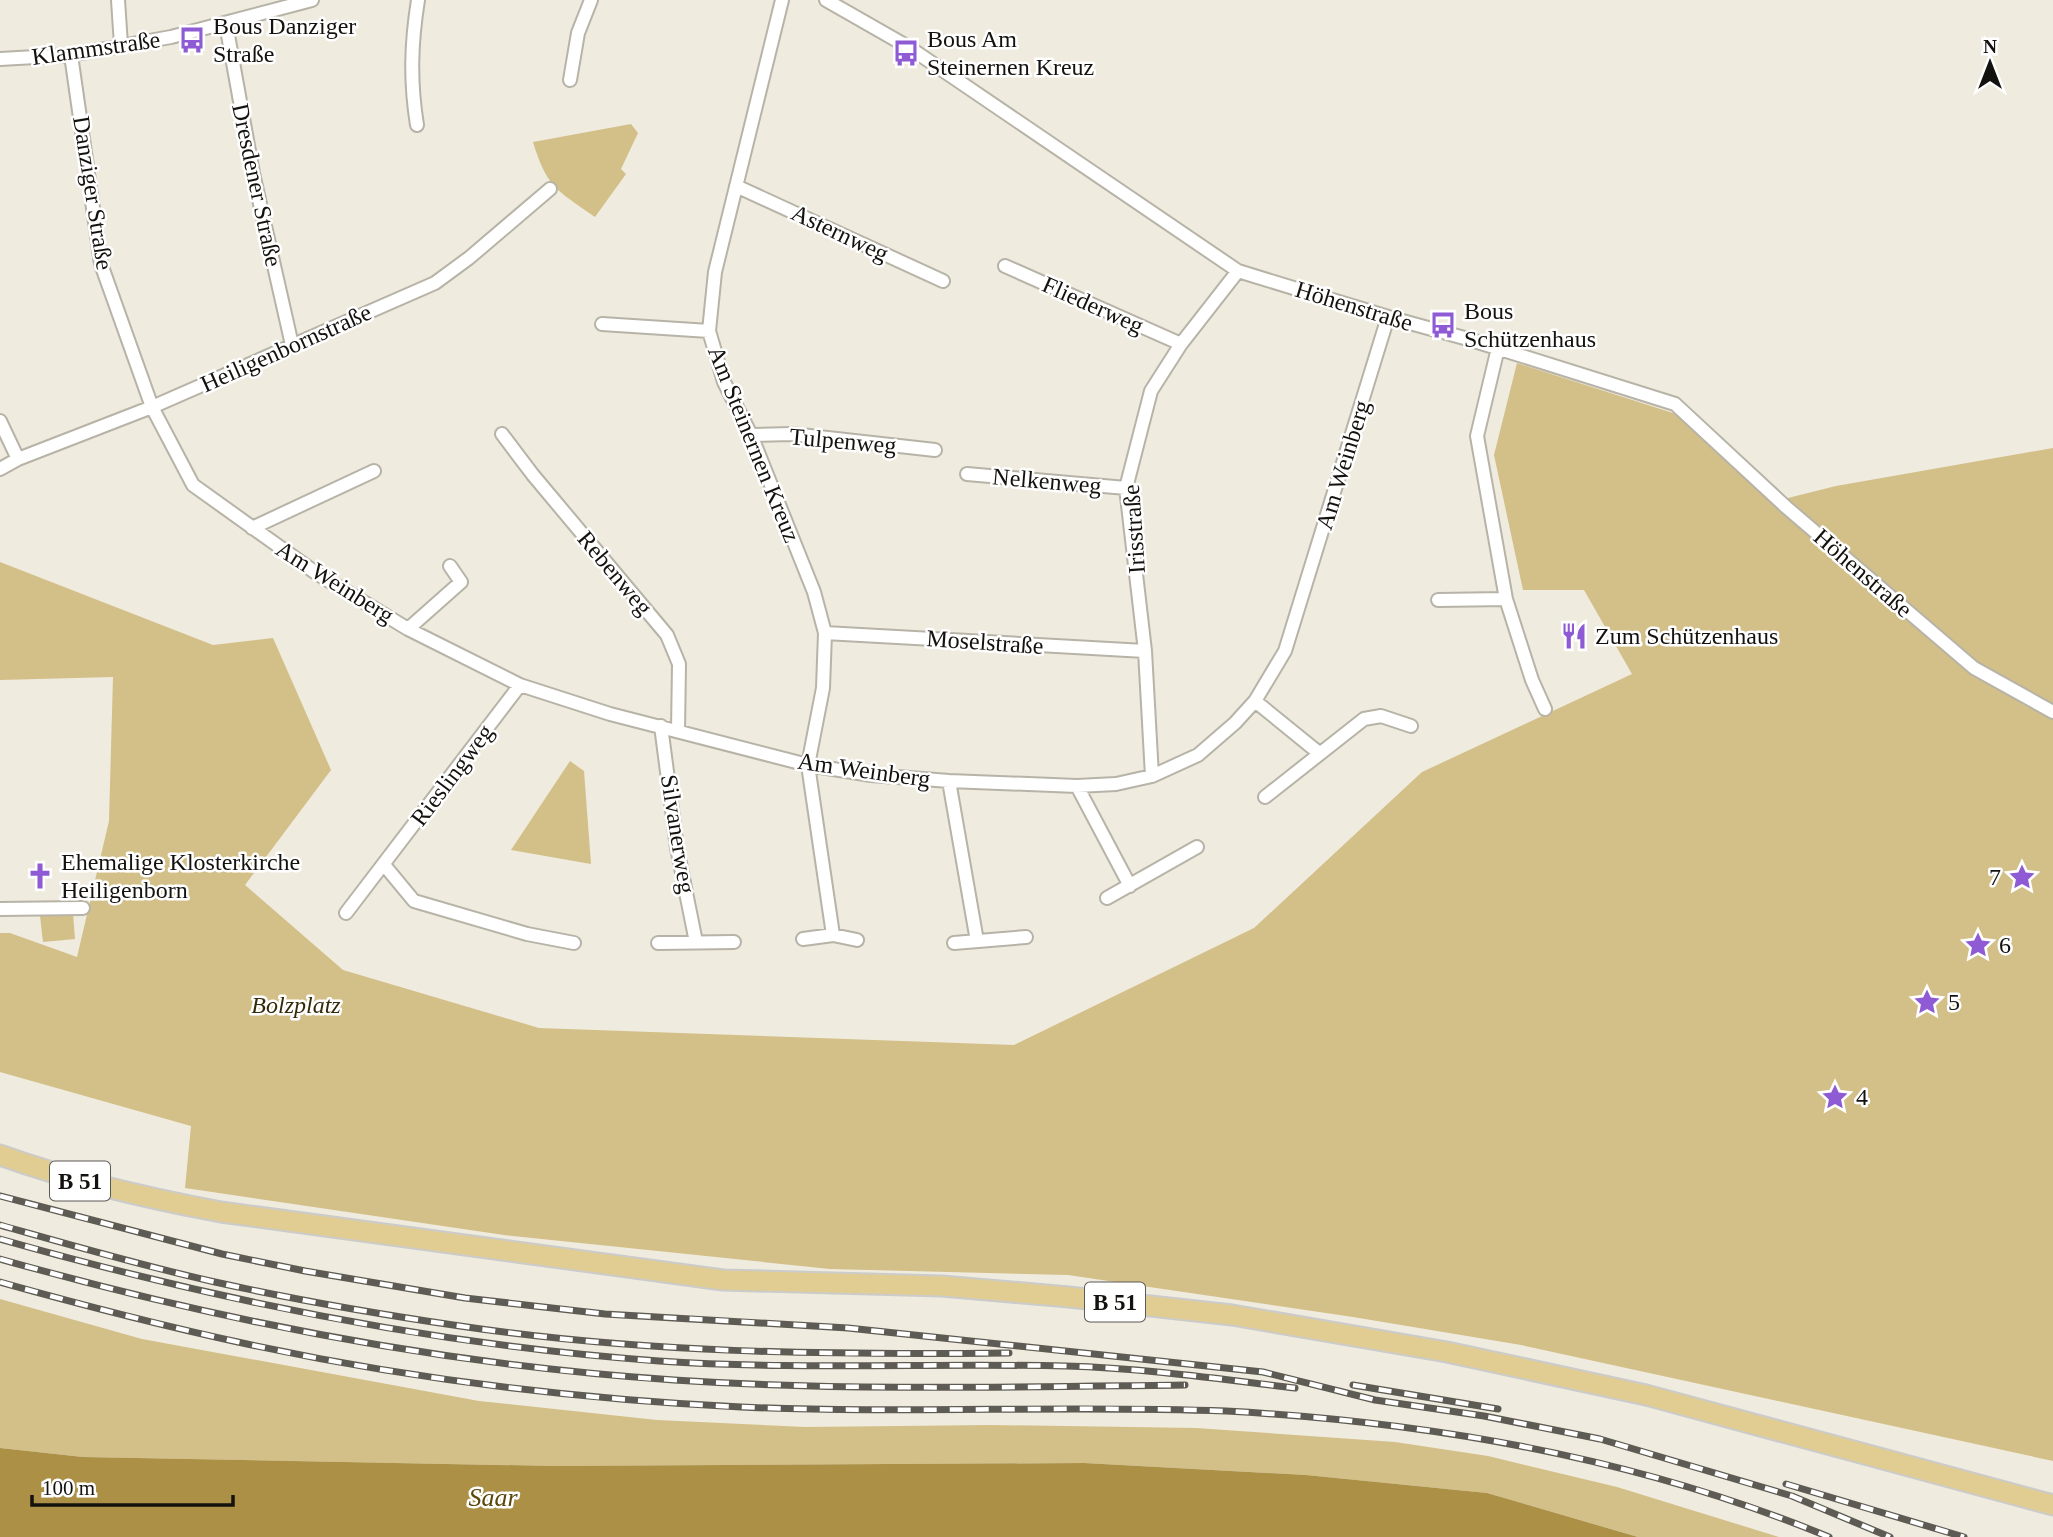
<svg xmlns="http://www.w3.org/2000/svg" width="2053" height="1537" font-family="Georgia,serif">
<style>
.green{fill:#d3bf88}
.water{fill:#ab9045}
.lines{fill:none;stroke-linecap:round;stroke-linejoin:round}
.minor-casing{stroke:#b7b3a7;stroke-width:16}
.primary-casing{stroke:#cbcbca;stroke-width:23}
.minor{stroke:#fff;stroke-width:12}
.primary{stroke:#e1cd92;stroke-width:19}
.rail-casing{stroke:#5e5b54;stroke-width:7}
.rail{stroke:#fff;stroke-width:4.5;stroke-dasharray:13;stroke-linecap:butt}
.labels{text-anchor:middle;stroke-width:5;stroke-linejoin:round;paint-order:stroke}
.shield{fill:#fff;stroke:#5a5956;stroke-width:2}
.shield-label{font-size:23px;font-weight:bold;fill:#14120e}
.poi-label{font-size:24px;fill:#14120e;stroke:#fff;text-anchor:start}
.street-label{font-size:24px;fill:#14120e;stroke:#fff}
.park-label{font-size:24px;font-style:italic;fill:#352a08;stroke:#fff}
.water-label{font-size:26px;font-style:italic;fill:#5a470a;stroke:#fff}
</style>
<rect width="100%" height="100%" fill="#efebde"/>
<path class="green" d="M631,124L638,133L621,169L626,174L595,217C557,190 547,188 533,142Z
M1517,363L1676,414L1776,501L1836,486L2053,448V1461L1521,1345L1353,1317L1068,1275L830,1269L504,1235L185,1188L191,1126L0,1072V933H10L77,957L109,821L113,677L0,680V562L213,645L273,638L331,770L245,885L343,970L539,1028L1014,1045L1254,928L1422,772L1632,674L1584,590H1523L1494,455Z
M570,761L584,771L591,864L511,850Z
M73,913L75,939L43,942L40,916Z
M0,1299L142,1339L479,1401L657,1420L805,1427L991,1425L1196,1428L1395,1442L1488,1456L1617,1487L1779,1537H1638L1487,1493L1306,1475L1084,1463L555,1466L83,1457L0,1448Z"/>
<path class="water" d="M0,1448L83,1457L555,1466L1084,1463L1306,1475L1487,1493L1638,1537H0Z"/>
<g class="lines">
<g class="minor-casing">
<path id="minor" d="M118,0L121,45
M782,0L715,272L709,331L724,382L751,435L814,592L825,633L823,688L808,765L833,935
M826,0L910,48L1238,271L1388,317L1468,339L1675,404L1786,507L1974,668L2053,712
M226,24L253,173L292,345
M71,55L101,264L152,407L193,485L316,573L408,629L520,685L610,714L808,765L871,775L949,781L1077,786L1116,784L1152,776L1198,755L1235,723L1255,701L1285,651L1388,317
M0,59L71,55L171,37L312,0
M570,80L578,33L591,0
M417,125C410,81 411,44 418,0
M736,186L943,281
M1005,266L1181,344
M602,324L709,331
M1498,348L1477,436L1506,599L1532,680L1545,709
M0,421L18,459
M502,434L533,475L667,635L679,664L678,731
M751,435L792,434L935,450
M0,469L18,459L152,407L435,283L469,258L550,189
M967,474L1126,488
M252,528L374,471
M1438,600L1506,599
M408,629L461,582L450,566
M825,633L1145,651
M1255,701L1319,753
M661,726L677,848L696,942
M1152,776L1145,651L1126,488L1151,391L1181,344L1238,271
M949,781L977,941
M1077,786L1130,886
M1265,797L1364,719L1381,716L1411,726
M385,866L414,901L527,934L574,943
M1107,898L1197,847
M0,909L83,908
M346,913L520,685
M803,939L833,935L857,940
M658,943L734,942
M954,943L1026,937"/>
</g>
<g class="primary-casing">
<path id="primary" d="M0,1155C72,1181 146,1198 221,1212L723,1280L942,1286L1069,1297L1232,1315L1447,1352L1646,1395L2053,1505"/>
</g>
<use href="#minor" class="minor"/>
<use href="#primary" class="primary"/>
<g class="rail-casing">
<path id="rail" d="M0,1196L222,1254L305,1271L465,1298L605,1314L848,1328L1263,1372L1375,1400L1484,1416L1600,1439L1792,1496L1890,1537
M0,1225C71,1245 143,1266 215,1282C296,1300 378,1314 460,1326C642,1353 826,1355 1009,1353
M0,1239C215,1300 435,1345 659,1361C794,1370 930,1363 1066,1366C1142,1368 1220,1379 1295,1388
M0,1259C220,1321 445,1365 674,1380C844,1391 1014,1387 1185,1385
M0,1282C82,1305 164,1326 247,1344C410,1379 575,1399 741,1407C902,1414 1064,1405 1226,1411C1432,1422 1638,1458 1829,1537
M1353,1385L1498,1409
M1786,1484L1964,1537"/>
</g>
<use href="#rail" class="rail"/>
</g>
<defs>
<g id="bus-bare" transform="scale(2.1)"><path d="M-5-6H5V4H4V6H2V4H-2V6H-4V4H-5ZM-3.5-4V0h7V-4ZM-3.5 1.2v1.5H-2V1.2ZM2 1.2v1.5H3.5V1.2Z" fill="#8e5bd4" stroke="#fff" stroke-width="2.5" paint-order="stroke"/></g>
<g id="restaurant-bare" transform="scale(2.1)"><path d="M-5-6h1v4h1v-4h1v4h1v-4h1v5L-1.5 .5V6h-2V.5L-5-1ZM5-6V6H3V1.5H1.5Q1.5-4 5-6Z" fill="#8e5bd4" stroke="#fff" stroke-width="2.5" paint-order="stroke"/></g>
<g id="church-bare" transform="scale(2.1)"><path d="M-1.2-6h2.4v3.5h3.3v2.4h-3.3V6h-2.4V-.1h-3.3v-2.4h3.3Z" fill="#8e5bd4" stroke="#fff" stroke-width="2.5" paint-order="stroke"/></g>
<g id="sight-bare" transform="scale(2.1)"><path d="M0-6L1.8-2.2L6-1.7L2.9 1.2L3.7 5.4L0 3.3L-3.7 5.4L-2.9 1.2L-6-1.7L-1.8-2.2Z" fill="#8e5bd4" stroke="#fff" stroke-width="2.5" paint-order="stroke"/></g>
</defs>
<g fill-rule="evenodd">
<use href="#bus-bare" x="192" y="40"/>
<use href="#bus-bare" x="906" y="53"/>
<use href="#bus-bare" x="1443" y="325"/>
<use href="#restaurant-bare" x="1574" y="636"/>
<use href="#church-bare" x="40" y="876"/>
<use href="#sight-bare" x="2022" y="877"/>
<use href="#sight-bare" x="1978" y="945"/>
<use href="#sight-bare" x="1927" y="1002"/>
<use href="#sight-bare" x="1835" y="1097"/>
</g>
<g class="labels">
<g class="shield">
<rect x="50" y="1161.5" width="60" height="39" rx="5"/>
<rect x="1085" y="1282.5" width="60" height="39" rx="5"/>
</g>
<g class="shield-label">
<text x="80" y="1189">B 51</text>
<text x="1115" y="1310">B 51</text>
</g>
<g class="poi-label">
<text x="213" y="34">Bous Danziger<tspan x="213" dy="28">Straße</tspan></text>
<text x="927" y="47">Bous Am<tspan x="927" dy="28">Steinernen Kreuz</tspan></text>
<text x="1464" y="319">Bous<tspan x="1464" dy="28">Schützenhaus</tspan></text>
<text x="1595" y="644">Zum Schützenhaus</text>
<text x="61" y="870">Ehemalige Klosterkirche<tspan x="61" dy="28">Heiligenborn</tspan></text>
<text x="2001" y="885" text-anchor="end">7</text>
<text x="1999" y="953">6</text>
<text x="1948" y="1010">5</text>
<text x="1856" y="1105">4</text>
</g>
<g class="street-label">
<text transform="translate(96 48) rotate(-8)" y="8">Klammstraße</text>
<text transform="translate(257 185) rotate(78)" y="8">Dresdener Straße</text>
<text transform="translate(93 193) rotate(81)" y="8">Danziger Straße</text>
<text transform="translate(840 233) rotate(25)" y="8">Asternweg</text>
<text transform="translate(1093 305) rotate(24)" y="8">Fliederweg</text>
<text transform="translate(1354 306) rotate(17)" y="8">Höhenstraße</text>
<text transform="translate(286 348) rotate(-24)" y="8">Heiligenbornstraße</text>
<text transform="translate(843 441) rotate(5)" y="8">Tulpenweg</text>
<text transform="translate(754 444) rotate(68)" y="8">Am Steinernen Kreuz</text>
<text transform="translate(1343 465) rotate(-73)" y="8">Am Weinberg</text>
<text transform="translate(1047 481) rotate(5)" y="8">Nelkenweg</text>
<text transform="translate(1134 529) rotate(-94)" y="8">Irisstraße</text>
<text transform="translate(615 573) rotate(50)" y="8">Rebenweg</text>
<text transform="translate(1863 573) rotate(41)" y="8">Höhenstraße</text>
<text transform="translate(335 582) rotate(32)" y="8">Am Weinberg</text>
<text transform="translate(985 642) rotate(4)" y="8">Moselstraße</text>
<text transform="translate(864 770) rotate(8)" y="8">Am Weinberg</text>
<text transform="translate(452 775) rotate(-53)" y="8">Rieslingweg</text>
<text transform="translate(678 834) rotate(81)" y="8">Silvanerweg</text>
</g>
<g class="park-label">
<text x="296" y="1013">Bolzplatz</text>
</g>
<g class="water-label">
<text x="493" y="1506">Saar</text>
</g>
</g>
<g transform="translate(1990 63)" stroke="#ffffff" stroke-width="5" paint-order="stroke">
<path d="M0-5L12 26L0 18L-12 26Z" fill="#14120e"/>
<text y="-10" font-size="19" font-weight="bold" text-anchor="middle" fill="#14120e">N</text>
</g>
<path d="M32 1495v10h201v-10" fill="none" stroke="#14120e" stroke-width="3.5"/>
<text x="42" y="1495" font-size="21" fill="#14120e" stroke="#ffffff" stroke-width="5" paint-order="stroke">100 m</text>
</svg>
